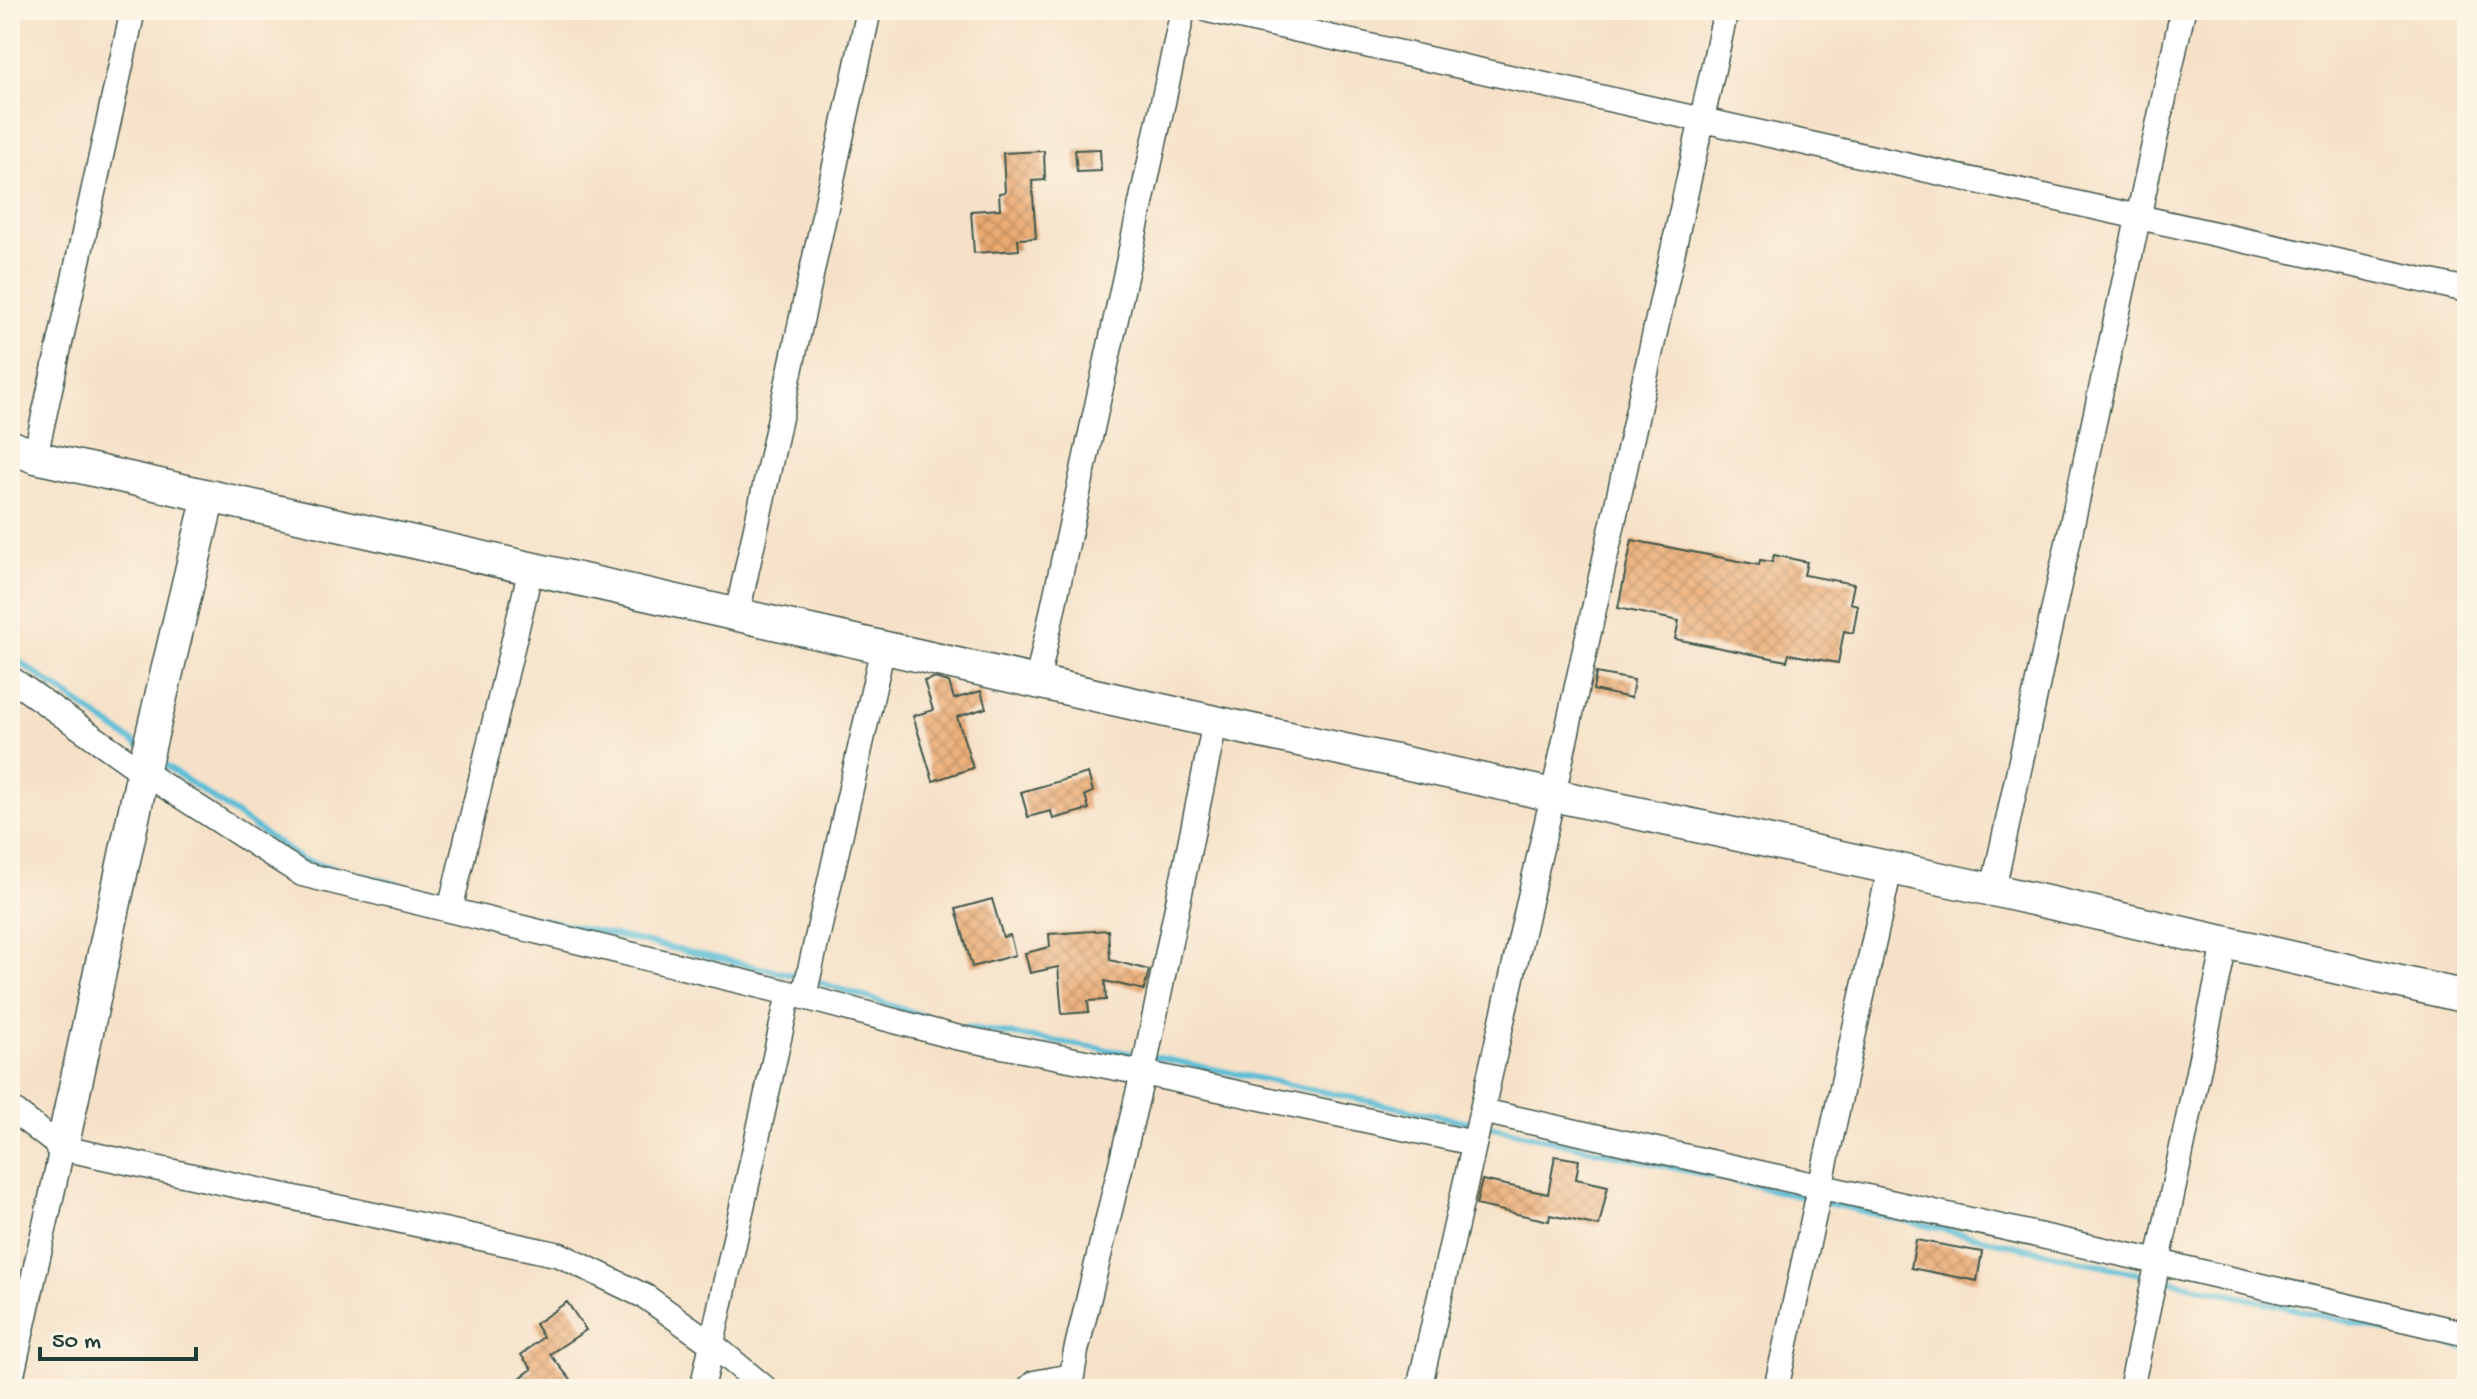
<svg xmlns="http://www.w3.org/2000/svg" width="2477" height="1399" font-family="'Gochi Hand',sans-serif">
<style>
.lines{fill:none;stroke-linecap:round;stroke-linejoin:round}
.stream{stroke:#58bdd6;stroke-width:6}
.building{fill:url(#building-cross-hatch)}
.street-casing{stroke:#3f564a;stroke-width:27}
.secondary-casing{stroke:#3f564a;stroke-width:35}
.street{stroke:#fff;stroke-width:24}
.secondary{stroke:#fff;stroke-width:32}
</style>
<defs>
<pattern id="building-cross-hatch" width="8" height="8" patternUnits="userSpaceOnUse" patternTransform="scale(2)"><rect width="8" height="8" fill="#eba970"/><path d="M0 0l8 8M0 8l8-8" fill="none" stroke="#be8b5d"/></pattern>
</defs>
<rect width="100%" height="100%" fill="#fcf5e5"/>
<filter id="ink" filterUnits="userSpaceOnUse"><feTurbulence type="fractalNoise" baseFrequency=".0125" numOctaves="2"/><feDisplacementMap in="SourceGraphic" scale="16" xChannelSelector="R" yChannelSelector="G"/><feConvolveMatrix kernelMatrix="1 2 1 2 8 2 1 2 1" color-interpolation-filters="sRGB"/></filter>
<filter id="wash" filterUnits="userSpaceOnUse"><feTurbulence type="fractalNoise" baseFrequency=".006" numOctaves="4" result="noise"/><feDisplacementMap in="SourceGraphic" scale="32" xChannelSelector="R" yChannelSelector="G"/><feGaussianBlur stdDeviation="1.8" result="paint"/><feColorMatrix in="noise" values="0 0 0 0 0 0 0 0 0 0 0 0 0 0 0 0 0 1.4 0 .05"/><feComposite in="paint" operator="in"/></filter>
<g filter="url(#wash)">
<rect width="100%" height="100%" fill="#f6e1c8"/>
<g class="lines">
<path class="stream" d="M10,655L139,746
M158,760L302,860L439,895
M500,910L802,977
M812,980L946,1023
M965,1027L1140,1055
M1151,1056L1473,1123
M1484,1125L1812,1199
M1823,1202L2148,1276
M2159,1278L2467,1349"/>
</g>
<g id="blocks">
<path class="building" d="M1100,149L1101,171L1077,172L1075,150Z
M1044,151L1045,180L1032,181L1036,238L1018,239L1019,250L974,253L971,211L1000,209L999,193L1005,192L1003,153Z
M1632,540L1759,565L1760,560L1772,562L1774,555L1807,562L1804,575L1854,584L1850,603L1858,605L1853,633L1844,631L1838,663L1789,654L1787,661L1675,639L1679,621L1618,608Z
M1596,673L1634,680L1631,698L1593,690Z
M934,678L949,682L954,699L981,691L986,708L957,717L973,768L933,781L913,716L933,710L924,681Z
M1088,773L1093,792L1085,795L1089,809L1053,819L1051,811L1028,817L1021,792Z
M992,899L1003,937L1010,935L1015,955L972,967L956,909Z
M1108,930L1110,960L1149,970L1144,990L1105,981L1106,1000L1088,1001L1089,1012L1062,1014L1058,967L1030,973L1025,953L1050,947L1049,934Z
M1555,1156L1579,1160L1576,1179L1608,1186L1599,1226L1550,1215L1549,1221L1476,1205L1482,1180L1548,1194Z
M1916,1240L1982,1252L1977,1281L1911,1268Z
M567,1302L586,1330L550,1354L578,1389H529L520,1378L532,1369L521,1355L543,1337L535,1324Z"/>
</g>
</g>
<g filter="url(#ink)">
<use href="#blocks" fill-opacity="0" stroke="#3f564a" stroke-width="2"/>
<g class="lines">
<g class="street-casing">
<path id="street" d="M1208,10L2467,290
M35,457L133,10
M732,613L738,610L869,10
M10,678L143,772L302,874L789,993L955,1037L1143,1073L1076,1351L1072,1376L1034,1383L1028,1389
M1037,682L1183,10
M1215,722L1143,1073L1474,1143
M1993,890L2183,10
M450,910L531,568
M804,996L883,647
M10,1108L62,1148L560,1255L646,1297L712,1344L766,1389
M1482,1111L2158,1262L2467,1334
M10,1384L62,1148
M702,1389L789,993
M1419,1389L1553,795L1726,10
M1776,1389L1890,868
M2131,1389L2225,944"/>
</g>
<g class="secondary-casing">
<path id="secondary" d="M10,446L35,457L1215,722L1993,890L2467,997
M62,1148L143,772L209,496"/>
</g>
<use href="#street" class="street"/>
<use href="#secondary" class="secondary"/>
</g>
</g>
<rect width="2477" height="1399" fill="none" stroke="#fcf5e5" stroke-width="40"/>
<path d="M40 1347v12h156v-12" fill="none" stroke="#1f3d34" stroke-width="4"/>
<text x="52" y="1347" font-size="24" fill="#1f3d34" stroke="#fcf5e5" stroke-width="6" paint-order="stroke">50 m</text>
</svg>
